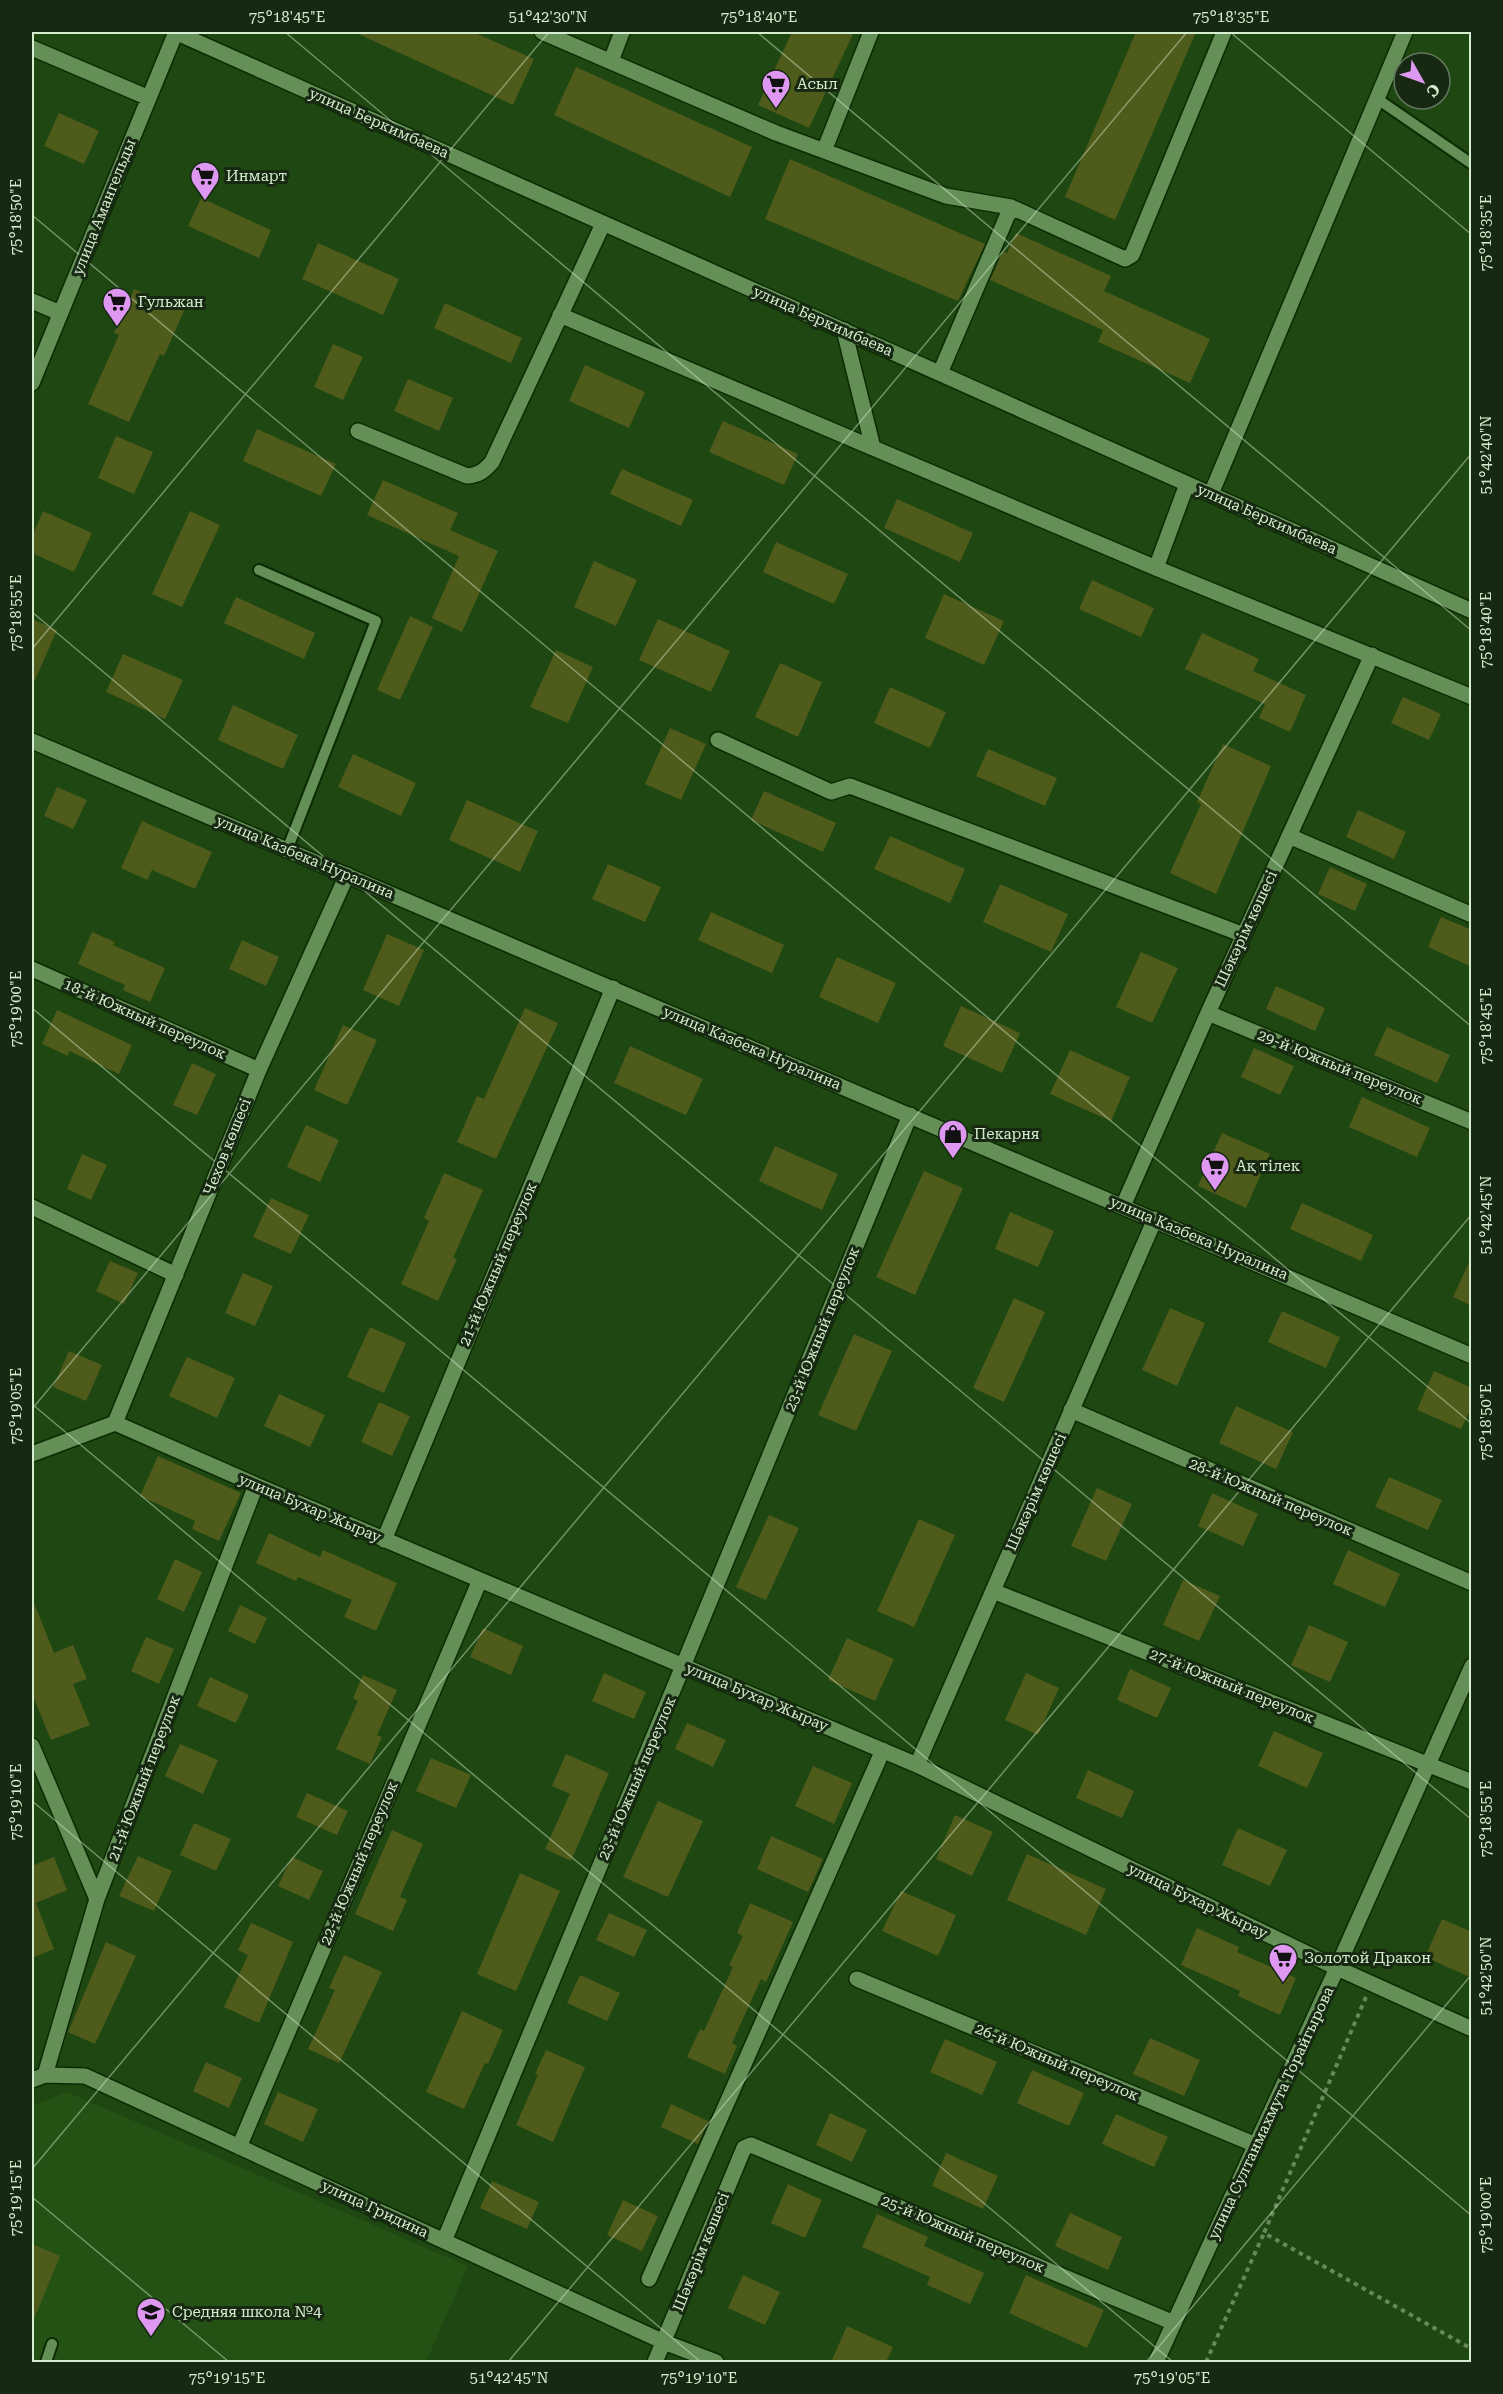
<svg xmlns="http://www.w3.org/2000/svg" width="1503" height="2394" font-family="'Roboto Serif',serif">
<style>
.built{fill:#235214}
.building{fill:#4f5b1b}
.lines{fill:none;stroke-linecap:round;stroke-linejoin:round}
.service-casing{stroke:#0c2b03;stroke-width:14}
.minor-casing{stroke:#0c2b03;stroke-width:18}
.tertiary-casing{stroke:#0c2b03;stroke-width:18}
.secondary-casing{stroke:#0c2b03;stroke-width:18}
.path{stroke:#66885b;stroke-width:4;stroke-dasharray:4.5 4.5;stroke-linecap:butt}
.service{stroke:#649058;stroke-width:10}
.minor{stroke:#649058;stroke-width:15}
.tertiary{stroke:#649058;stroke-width:15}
.secondary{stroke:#649058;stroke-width:15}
.ticks{fill:none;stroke:#d6edcf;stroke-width:1.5;stroke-opacity:0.45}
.labels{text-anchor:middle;stroke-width:6;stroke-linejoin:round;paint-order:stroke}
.poi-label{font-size:15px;fill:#d6edcf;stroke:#172912;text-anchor:start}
.street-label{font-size:15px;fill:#d6edcf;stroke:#172912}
.neatline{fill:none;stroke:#d6edcf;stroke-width:2}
.ticks-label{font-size:15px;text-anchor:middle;fill:#d6edcf}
</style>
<rect width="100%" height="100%" fill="#1e4711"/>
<path class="built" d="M67,2092L468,2266L426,2362H32V2106Z"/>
<path class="building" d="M354,32H473L534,59L513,105Z
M792,32H854L809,128L758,105Z
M1136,32H1196L1115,220L1065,197Z
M576,67L752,147L730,197L554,115Z
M59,113L99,131L84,164L44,146Z
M790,159L985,244L958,301L765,219Z
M201,198L271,230L259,258L188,226Z
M1016,233L1111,276L1104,291L1210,339L1190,383L1098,342L1103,330L990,280L1003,251L1007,253Z
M318,243L399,279L383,315L302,279Z
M134,289L184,311L164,356L160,354L129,422L88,404L119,335L114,333Z
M445,303L522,338L511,363L434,328Z
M333,344L363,357L343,400L314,387Z
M585,365L645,392L629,428L569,401Z
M408,379L453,398L439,431L394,411Z
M723,421L798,454L784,485L709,452Z
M257,429L336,464L321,496L243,461Z
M116,436L153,452L134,494L98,478Z
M622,469L693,500L681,526L610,494Z
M383,480L458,513L450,530L498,551L462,632L432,618L459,556L367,515Z
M897,499L973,533L960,562L884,528Z
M43,511L92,533L74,572L32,553V536Z
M190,511L220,525L182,607L152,594Z
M776,542L848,574L834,604L763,572Z
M594,561L637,580L616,626L574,607Z
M1092,580L1154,608L1141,637L1079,609Z
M944,594L1004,621L984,665L925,638Z
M236,597L315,633L304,659L224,623Z
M410,616L433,627L400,700L377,690Z
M32,619L57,630L32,687Z
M658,619L730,651L711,692L639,660Z
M1202,633L1259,659L1253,671L1306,695L1290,732L1259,718L1265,704L1185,669Z
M556,650L593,667L568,723L530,707Z
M123,654L183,680L165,719L106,692Z
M780,663L822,682L798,737L755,717Z
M890,687L946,712L930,748L874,723Z
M1403,697L1441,714L1429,740L1391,723Z
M233,705L298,735L283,769L218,740Z
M670,728L706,744L681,800L645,784Z
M1223,744L1271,766L1216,894L1170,873L1201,804L1197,802Z
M988,749L1057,778L1045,806L976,776Z
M353,754L416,783L401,816L338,787Z
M57,787L87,800L73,829L44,816Z
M764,791L836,823L823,852L751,820Z
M467,800L538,831L520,872L449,840Z
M1358,810L1406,832L1394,859L1346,837Z
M142,821L212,852L195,889L152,870L147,880L121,868Z
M890,836L965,869L950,903L874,869Z
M608,864L661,887L645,922L592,899Z
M1330,867L1367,884L1355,911L1318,894Z
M1000,884L1068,914L1051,952L983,922Z
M711,912L784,945L772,973L698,940Z
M1441,917L1472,930V967L1428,947Z
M92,932L115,942L113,945L165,968L150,1002L123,990L125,985L78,964Z
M387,934L424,950L399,1006L363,990Z
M242,940L279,957L266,986L229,969Z
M1141,952L1178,968L1152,1023L1116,1007Z
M837,957L896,983L878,1023L819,997Z
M1276,986L1325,1008L1315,1031L1266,1009Z
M961,1006L1020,1033L1002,1073L943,1046Z
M525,1008L558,1023L496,1159L457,1142L477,1096L484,1099Z
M57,1010L132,1045L119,1074L69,1051L68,1056L42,1044Z
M343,1025L377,1040L347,1105L314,1090Z
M1387,1027L1450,1055L1437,1083L1374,1055Z
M630,1046L703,1079L686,1115L614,1083Z
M1254,1048L1294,1066L1280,1095L1241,1077Z
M1070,1050L1130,1077L1111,1121L1050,1094Z
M192,1063L216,1074L197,1115L173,1105Z
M1362,1097L1430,1128L1417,1157L1349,1127Z
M306,1125L339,1140L320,1182L287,1167Z
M1222,1133L1270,1154L1246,1208L1198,1186Z
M775,1146L838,1174L822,1210L759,1181Z
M82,1154L107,1165L91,1200L67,1189Z
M924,1171L963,1188L915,1295L876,1277Z
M444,1173L483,1190L453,1258L457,1259L438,1301L401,1284L429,1221L424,1218Z
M271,1198L309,1215L291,1254L253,1237Z
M1302,1203L1373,1235L1361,1261L1290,1229Z
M1010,1212L1054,1231L1038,1267L995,1249Z
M1472,1256V1306L1453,1297Z
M110,1261L138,1273L124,1304L96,1291Z
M243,1273L273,1286L255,1326L225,1313Z
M1014,1298L1045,1312L1004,1402L973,1388Z
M1170,1308L1205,1323L1177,1386L1142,1370Z
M1282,1311L1340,1337L1326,1368L1268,1342Z
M370,1327L406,1343L384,1393L347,1377Z
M854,1334L892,1351L856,1431L818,1415Z
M69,1351L102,1365L86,1401L53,1387Z
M187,1357L235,1378L217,1418L169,1396Z
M1434,1371L1472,1388V1406L1461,1429L1417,1410Z
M279,1394L325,1415L310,1447L264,1426Z
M379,1402L410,1416L392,1456L361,1442Z
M1236,1406L1293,1432L1276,1469L1219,1443Z
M158,1456L241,1493L219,1541L192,1529L195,1521L140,1496Z
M1389,1477L1442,1500L1428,1530L1375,1507Z
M1097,1488L1132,1504L1106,1561L1071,1546Z
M1212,1493L1258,1514L1243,1546L1198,1526Z
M769,1515L799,1528L766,1600L736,1587Z
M919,1519L955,1535L914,1627L877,1611Z
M269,1533L320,1557L323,1550L397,1583L376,1631L344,1617L352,1600L298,1577L296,1581L256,1563Z
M1348,1550L1400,1574L1385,1607L1333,1584Z
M175,1559L202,1572L184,1612L157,1599Z
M1183,1580L1220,1596L1199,1641L1163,1625Z
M32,1598L54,1653L73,1645L87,1679L73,1684L90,1725L51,1740L32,1694Z
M240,1605L267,1618L255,1644L228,1631Z
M1309,1625L1348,1642L1330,1682L1291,1665Z
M483,1628L523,1646L511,1675L470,1657Z
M146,1637L174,1649L159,1684L131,1671Z
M847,1638L894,1659L875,1701L828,1680Z
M1130,1669L1171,1688L1157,1718L1117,1700Z
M604,1673L646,1692L634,1719L592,1701Z
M1026,1673L1059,1688L1038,1735L1005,1720Z
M363,1675L397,1690L377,1735L382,1737L370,1764L336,1749L358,1701L353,1698Z
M210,1677L249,1695L236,1723L197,1706Z
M687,1723L726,1740L713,1767L675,1749Z
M1274,1731L1323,1753L1307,1788L1258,1766Z
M180,1744L218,1760L203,1794L165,1776Z
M566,1754L609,1773L571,1861L545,1849L570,1794L552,1786Z
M431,1758L471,1775L456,1808L416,1791Z
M813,1766L852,1783L834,1824L795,1806Z
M1088,1770L1134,1791L1122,1818L1076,1798Z
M307,1793L348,1811L337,1835L296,1817Z
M658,1801L703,1821L668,1897L623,1877Z
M955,1815L993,1832L972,1876L936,1859Z
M194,1823L231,1839L216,1871L180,1855Z
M1238,1828L1287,1850L1270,1886L1222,1865Z
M392,1830L423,1844L400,1897L407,1900L393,1931L355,1914Z
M771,1836L823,1859L808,1892L757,1869Z
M1027,1854L1106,1889L1086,1935L1007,1900Z
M138,1856L172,1871L154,1911L119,1896Z
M54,1857L67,1890L36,1903L54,1949L32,1958V1866Z
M292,1857L323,1871L309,1900L278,1886Z
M520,1873L560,1891L516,1991L477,1974Z
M901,1891L956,1915L938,1956L882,1931Z
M750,1903L793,1922L766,1982L761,1979L732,2043L737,2046L725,2074L687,2057L700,2029L704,2031L733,1967L729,1965L743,1936L737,1933Z
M609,1913L647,1930L634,1957L596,1940Z
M1442,1919L1472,1932V1978L1425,1957Z
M251,1923L293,1942L259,2023L224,2007L248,1955L238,1950Z
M1197,1928L1239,1947L1237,1952L1296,1978L1280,2015L1238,1996L1240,1991L1181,1965Z
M106,1942L136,1956L95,2044L68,2032Z
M344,1955L382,1972L339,2063L308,2049L335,1990L329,1988Z
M580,1975L620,1993L607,2021L567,2003Z
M462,2011L503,2030L488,2064L485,2063L464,2109L426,2092Z
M1150,2038L1200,2060L1184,2096L1133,2074Z
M945,2039L997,2062L982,2095L930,2072Z
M546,2050L585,2067L553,2142L516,2125L538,2075L535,2074Z
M206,2062L242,2078L229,2108L193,2091Z
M1032,2070L1084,2093L1069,2126L1017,2103Z
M278,2092L318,2109L303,2142L264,2124Z
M671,2104L708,2121L698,2144L661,2127Z
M830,2113L867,2130L852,2162L816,2145Z
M1116,2114L1168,2137L1154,2167L1102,2144Z
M946,2153L998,2176L983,2209L932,2186Z
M492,2181L539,2202L527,2229L480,2208Z
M788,2184L822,2200L805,2238L771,2223Z
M623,2200L658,2216L642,2251L607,2235Z
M1070,2213L1122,2237L1108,2270L1055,2246Z
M877,2214L928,2237L924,2246L984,2273L970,2304L927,2285L930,2277L862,2247Z
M32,2244L60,2256L32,2324Z
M743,2275L780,2292L765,2325L728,2308Z
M1026,2275L1104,2310L1087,2348L1009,2313Z
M847,2326L893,2347L886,2362H831Z"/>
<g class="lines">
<g class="service-casing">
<path id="service" d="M1376,98L1472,164
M259,570L376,621L287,850
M46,2362L52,2344"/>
</g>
<g class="minor-casing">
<path id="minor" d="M542,32L776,133L946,196L1011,207L1125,259L1132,255L1224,32
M32,48L149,98
M611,61L622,32
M824,151L871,32
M32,301L60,313
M560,315L1156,568L1472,697
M844,330L873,448
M940,373L1011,207
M32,383L176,32
M358,431L467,476C479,475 484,471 492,462L603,224
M1211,494L1405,32
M1156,568L1187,484
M718,740L831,792L850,786L1244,935
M1289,836L1472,915
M32,969L259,1070
M1208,1013L1472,1122
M1123,1206L1208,1013L1372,655
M32,1207L176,1275
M1071,1410L1472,1583
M115,1423L259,1070L347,875
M32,1454L115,1423L256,1485L917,1765L1337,1968L1472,2029
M384,1540L613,988
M993,1591L1472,1782
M32,1746L97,1899
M917,1765L1155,1219
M857,1979L1256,2145
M45,2075L97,1899L256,1485
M32,2080L45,2075L85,2076L664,2342L716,2362
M239,2147L480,1580
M444,2241L683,1666L910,1115
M649,2279L883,1750
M655,2362L744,2148L751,2145L1174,2323"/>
</g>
<g class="tertiary-casing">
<path id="tertiary" d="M175,32L1472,611
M32,741L1472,1356"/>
</g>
<g class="secondary-casing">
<path id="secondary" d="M1156,2362L1337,1968L1472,1666"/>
</g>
<path class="path" d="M1366,1997L1264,2233L1472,2349
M1206,2362L1264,2233"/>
<use href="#service" class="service"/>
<use href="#minor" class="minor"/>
<use href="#tertiary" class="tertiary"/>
<use href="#secondary" class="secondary"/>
</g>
<path class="ticks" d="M285,32L1472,1027M757,32L1472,631M1230,32L1472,235M32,215L1472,1424M32,612L1472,1820M32,649L549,32M32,1008L1472,2216M32,1404L1173,2362M32,1409L1187,32M32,1801L701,2362M32,2169L1472,453M32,2197L229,2362M508,2362L1472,1214M1146,2362L1472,1974"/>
<defs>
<g id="supermarket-pin" transform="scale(1.5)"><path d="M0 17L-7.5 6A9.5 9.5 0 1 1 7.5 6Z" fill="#df98f1" stroke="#172912"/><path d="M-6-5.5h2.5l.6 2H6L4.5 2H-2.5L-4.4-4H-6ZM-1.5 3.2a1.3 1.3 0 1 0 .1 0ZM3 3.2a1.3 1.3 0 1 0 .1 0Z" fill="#111"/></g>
<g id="shop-pin" transform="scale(1.5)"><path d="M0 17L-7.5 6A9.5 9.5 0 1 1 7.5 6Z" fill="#df98f1" stroke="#172912"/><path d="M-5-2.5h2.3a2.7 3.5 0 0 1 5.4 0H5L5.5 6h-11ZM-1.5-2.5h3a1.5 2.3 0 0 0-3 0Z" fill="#111"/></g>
<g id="school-pin" transform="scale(1.5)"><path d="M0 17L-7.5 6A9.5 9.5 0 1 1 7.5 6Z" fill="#df98f1" stroke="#172912"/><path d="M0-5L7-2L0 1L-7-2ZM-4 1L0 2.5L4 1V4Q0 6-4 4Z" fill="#111"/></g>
</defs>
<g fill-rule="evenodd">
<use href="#supermarket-pin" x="776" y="84"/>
<use href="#supermarket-pin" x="205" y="176"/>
<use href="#supermarket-pin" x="117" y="302"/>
<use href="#shop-pin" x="953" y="1134"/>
<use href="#supermarket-pin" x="1215" y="1166"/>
<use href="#supermarket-pin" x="1283" y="1958"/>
<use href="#school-pin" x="151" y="2312"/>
</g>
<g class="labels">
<g class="poi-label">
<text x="797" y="89">Асыл</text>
<text x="226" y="181">Инмарт</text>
<text x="138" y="307">Гульжан</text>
<text x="974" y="1139">Пекарня</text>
<text x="1236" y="1171">Ақ тілек</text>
<text x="1304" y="1963">Золотой Дракон</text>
<text x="172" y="2317">Средняя школа №4</text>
</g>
<g class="street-label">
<text transform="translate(379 123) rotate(24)" y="5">улица Беркимбаева</text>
<text transform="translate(104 207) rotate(-68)" y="5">улица Амангельды</text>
<text transform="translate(823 321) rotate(24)" y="5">улица Беркимбаева</text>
<text transform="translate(1267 519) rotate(24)" y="5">улица Беркимбаева</text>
<text transform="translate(305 857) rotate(23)" y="5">улица Казбека Нуралина</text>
<text transform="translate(1246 929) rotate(-65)" y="5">Шәкәрім көшесі</text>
<text transform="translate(145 1019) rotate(24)" y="5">18-й Южный переулок</text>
<text transform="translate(752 1048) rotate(23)" y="5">улица Казбека Нуралина</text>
<text transform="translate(1340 1067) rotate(22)" y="5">29-й Южный переулок</text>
<text transform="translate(227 1147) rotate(-68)" y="5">Чехов көшесі</text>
<text transform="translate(1199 1238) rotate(23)" y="5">улица Казбека Нуралина</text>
<text transform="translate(498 1264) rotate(-67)" y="5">21-й Южный переулок</text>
<text transform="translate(822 1329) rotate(-68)" y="5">23-й Южный переулок</text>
<text transform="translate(1036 1492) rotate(-66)" y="5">Шәкәрім көшесі</text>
<text transform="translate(1271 1497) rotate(23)" y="5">28-й Южный переулок</text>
<text transform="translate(310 1508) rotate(23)" y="5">улица Бухар Жырау</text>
<text transform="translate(1232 1686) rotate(22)" y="5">27-й Южный переулок</text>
<text transform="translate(757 1697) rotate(23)" y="5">улица Бухар Жырау</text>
<text transform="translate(144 1778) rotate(-69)" y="5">21-й Южный переулок</text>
<text transform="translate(637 1778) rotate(-67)" y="5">23-й Южный переулок</text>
<text transform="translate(359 1863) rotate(-67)" y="5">22-й Южный переулок</text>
<text transform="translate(1198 1901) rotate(26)" y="5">улица Бухар Жырау</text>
<text transform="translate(1057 2062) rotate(23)" y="5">26-й Южный переулок</text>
<text transform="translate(1271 2113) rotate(-65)" y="5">улица Султанмахмута Торайгырова</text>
<text transform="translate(375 2209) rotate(25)" y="5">улица Гридина</text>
<text transform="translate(963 2234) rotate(23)" y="5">25-й Южный переулок</text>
<text transform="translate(701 2252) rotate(-68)" y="5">Шәкәрім көшесі</text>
</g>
</g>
<rect width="1503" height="2394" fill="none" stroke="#172912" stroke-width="66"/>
<g transform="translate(1422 81) rotate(130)"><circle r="28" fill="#172912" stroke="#63775e" stroke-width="1.5"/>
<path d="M0-4.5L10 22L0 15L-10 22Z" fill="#df98f1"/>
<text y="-9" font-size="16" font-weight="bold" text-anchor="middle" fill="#d6edcf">С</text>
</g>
<rect x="33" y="33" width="1437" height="2328" class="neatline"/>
<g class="ticks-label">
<text x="287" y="22">75°18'45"E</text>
<text x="548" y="22">51°42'30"N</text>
<text x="759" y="22">75°18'40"E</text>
<text x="1231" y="22">75°18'35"E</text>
<text transform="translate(16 217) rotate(-90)" y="5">75°18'50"E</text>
<text transform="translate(1486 233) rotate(-90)" y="5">75°18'35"E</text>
<text transform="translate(1486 455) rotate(-90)" y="5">51°42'40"N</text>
<text transform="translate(16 613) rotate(-90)" y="5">75°18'55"E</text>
<text transform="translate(1486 630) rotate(-90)" y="5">75°18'40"E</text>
<text transform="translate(16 1009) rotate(-90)" y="5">75°19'00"E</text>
<text transform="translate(1486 1026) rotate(-90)" y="5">75°18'45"E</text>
<text transform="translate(1486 1215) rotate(-90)" y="5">51°42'45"N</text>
<text transform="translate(16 1406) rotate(-90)" y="5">75°19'05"E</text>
<text transform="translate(1486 1422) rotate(-90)" y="5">75°18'50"E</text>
<text transform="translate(16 1802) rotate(-90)" y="5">75°19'10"E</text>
<text transform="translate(1486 1819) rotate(-90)" y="5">75°18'55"E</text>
<text transform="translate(1486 1976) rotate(-90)" y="5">51°42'50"N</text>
<text transform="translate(16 2198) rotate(-90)" y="5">75°19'15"E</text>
<text transform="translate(1486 2215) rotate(-90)" y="5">75°19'00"E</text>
<text x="227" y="2383">75°19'15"E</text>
<text x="509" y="2383">51°42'45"N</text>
<text x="699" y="2383">75°19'10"E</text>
<text x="1172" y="2383">75°19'05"E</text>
</g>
</svg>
